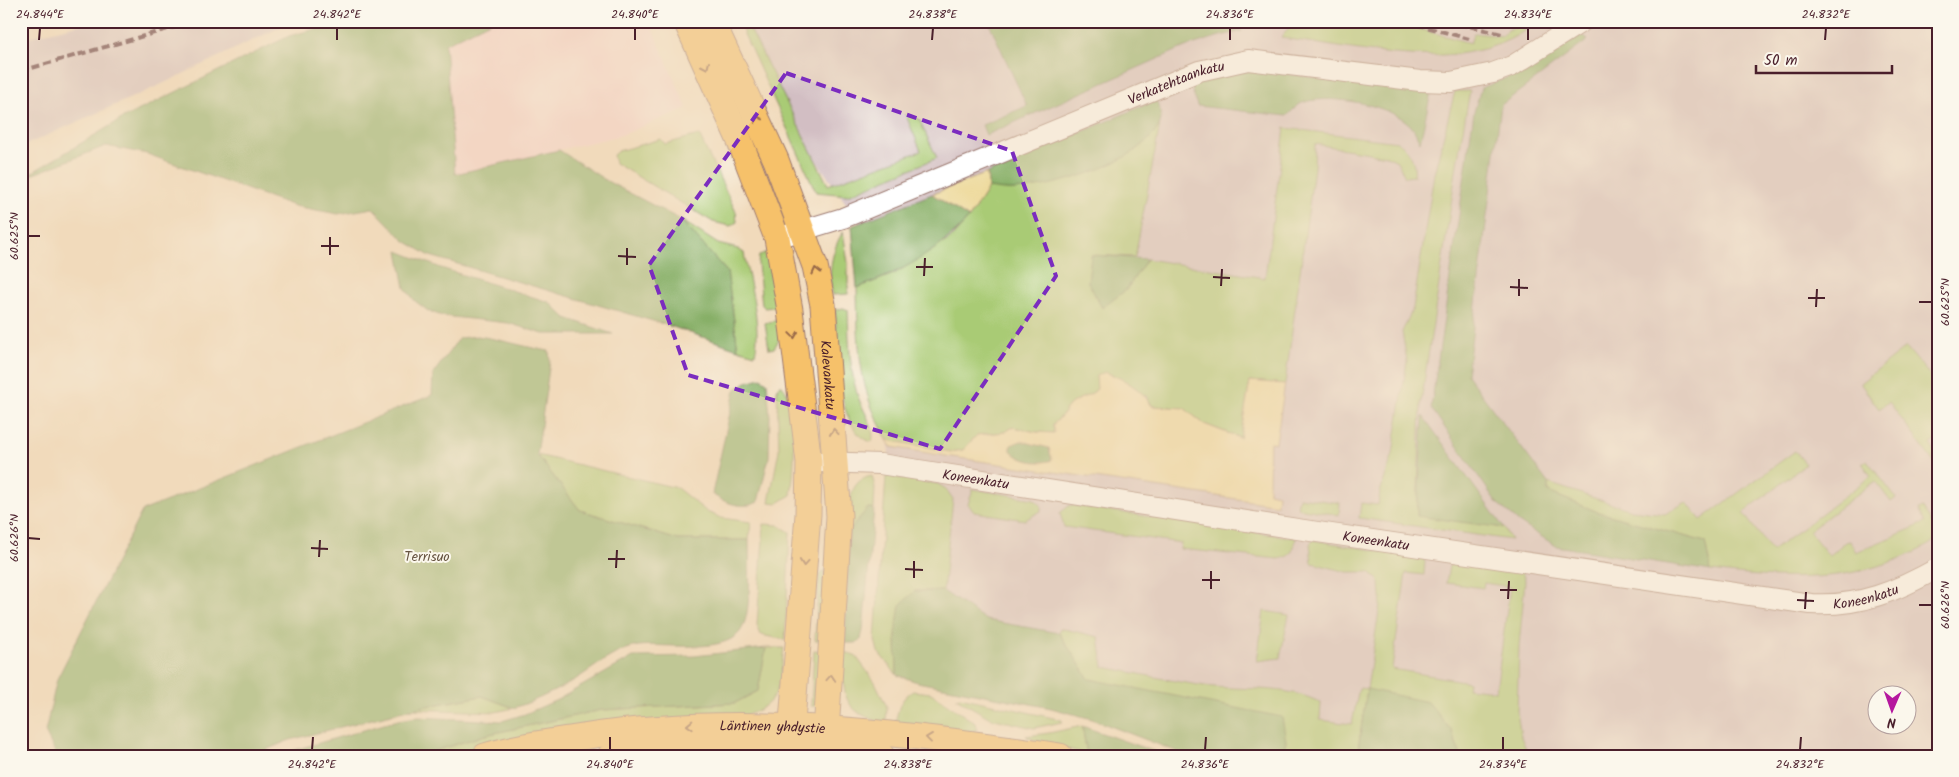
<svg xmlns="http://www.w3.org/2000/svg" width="1959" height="777" font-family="Kalam,sans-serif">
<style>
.built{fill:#f7d0cd}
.industrial{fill:#d2bec3;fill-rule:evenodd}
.green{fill:#a9cb74;stroke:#7a7550}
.forest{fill:#86af66;stroke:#686748}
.sand{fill:#eeda9e;stroke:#9c7c64;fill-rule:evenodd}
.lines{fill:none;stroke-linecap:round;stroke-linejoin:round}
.minor-casing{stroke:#9e7c73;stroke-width:22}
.major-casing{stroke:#9e7c73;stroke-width:27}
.minor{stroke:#fff;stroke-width:20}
.major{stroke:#f6c16b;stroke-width:25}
.rail{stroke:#4a1f2b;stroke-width:4;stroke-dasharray:8 4;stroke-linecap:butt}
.oneway{stroke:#976848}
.marked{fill:none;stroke:#7b2cbf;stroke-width:4;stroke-dasharray:10 6;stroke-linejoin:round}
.ticks{fill:none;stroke:#4a1f2b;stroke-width:2}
.labels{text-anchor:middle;stroke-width:4;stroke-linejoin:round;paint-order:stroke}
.street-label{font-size:14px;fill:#4a1f2b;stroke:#fbf7ec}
.park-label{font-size:14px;fill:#665341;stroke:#fbf7ec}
.neatline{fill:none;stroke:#4a1f2b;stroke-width:2}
.ticks-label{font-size:12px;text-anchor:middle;fill:#4a1f2b}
</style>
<rect width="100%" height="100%" fill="#fbf7ec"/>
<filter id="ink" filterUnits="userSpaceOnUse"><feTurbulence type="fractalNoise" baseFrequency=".02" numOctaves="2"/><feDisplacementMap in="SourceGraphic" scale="10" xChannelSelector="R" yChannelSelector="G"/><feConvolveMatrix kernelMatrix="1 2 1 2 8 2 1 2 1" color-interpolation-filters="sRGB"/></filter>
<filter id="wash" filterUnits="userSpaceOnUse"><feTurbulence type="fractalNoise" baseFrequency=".0096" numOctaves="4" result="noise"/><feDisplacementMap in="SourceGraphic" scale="20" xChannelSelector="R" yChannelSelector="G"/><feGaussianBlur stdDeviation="1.12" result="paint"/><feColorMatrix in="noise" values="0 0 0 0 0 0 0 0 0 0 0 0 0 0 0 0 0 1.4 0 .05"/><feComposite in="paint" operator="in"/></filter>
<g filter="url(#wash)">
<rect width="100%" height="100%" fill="#f1dabb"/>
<path class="built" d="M492,21H649L687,108L622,135L455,174L445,44Z"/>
<path class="industrial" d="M93,21H293L162,84L21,147V39Z
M742,21H1938V756H1435L1089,679L971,635L943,591L886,514L889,441L861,225L779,107ZM1876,694H1906V724H1876Z"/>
<path class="green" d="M738,21H746L828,185L921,151L905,113L919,119L937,158L848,195L816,192Z
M1300,21H1392L1470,43L1474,33L1503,36L1507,30L1532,21L1535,22C1474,79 1356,48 1281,38L1289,27Z
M1455,91H1470L1458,158L1421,403L1417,515L1504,528L1511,540L1359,518L1361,503L1378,505L1380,492L1393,454L1407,361L1402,332L1413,308L1434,174Z
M1160,125L1135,257L1091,255L1126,290L1147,259L1265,278L1285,128L1398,142C1410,150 1416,163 1414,176L1405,177L1397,161L1387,156L1315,144L1314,168L1285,384L1250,381L1241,438L1204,424L1184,408L1152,406L1147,396L1097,389C1089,397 1081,397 1072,403C1065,408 1063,417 1053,424L1054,433L1036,432L1013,427L1005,432L977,435L963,450L951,452L887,440C883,429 876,419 872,408C857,370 858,328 857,288L894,274L950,239L969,218L988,188L1013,190L1143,145Z
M699,135L736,212L737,222L730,226L713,222L615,163L613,155L618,151L661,139L665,144Z
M681,220L718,244L738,249L744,253C749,282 762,325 755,354L738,349L727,272Z
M843,232L848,263V294L833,295C827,275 832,249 843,232Z
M764,253H769L780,306L765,308L762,305L758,264L759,256Z
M843,308L848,310C849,340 849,374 860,402C865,413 876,431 872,442C833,432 838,342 835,310Z
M783,319L782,335L774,348L769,349L765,323Z
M1906,347L1938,385V439L1930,444L1938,457V468L1889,402L1879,409L1860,383Z
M779,385H782C798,404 795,470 791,495L778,503L769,502L779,450L777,391Z
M1795,451L1806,464L1743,513L1772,551L1871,476L1862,463L1867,460L1896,498L1891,502L1875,481L1809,531L1829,556L1845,542L1850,541L1856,552L1925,523L1919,509L1923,508L1938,533V537C1929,547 1913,553 1901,558C1839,584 1776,579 1711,571L1705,542L1598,512L1548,492V483L1631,510L1665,514L1686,502L1701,520Z
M537,455L677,488L707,512L721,518L751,522L749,540H678L580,510Z
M872,476L875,487L874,509L868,508L849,531C850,511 845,480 872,476Z
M886,476L938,484L946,489L953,499L943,591H915L896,631L897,675L878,652L875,640Z
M973,489L1034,499L1041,505V511L1025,520L974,512L968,504Z
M1299,497L1340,503L1339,515L1297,508Z
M1070,505L1296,538C1294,550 1291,558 1278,559L1180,549L1181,543L1064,527L1060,513Z
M764,524L778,525L790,532L785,640L761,635L757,625Z
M1313,540L1422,558L1425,561L1424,575L1406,573L1392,669L1469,682L1468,688L1496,691L1510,587L1484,583L1483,588L1446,583L1449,566L1455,563L1522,572L1525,580L1519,647L1517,712L1521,737L1529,756H1461L1451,730L1367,690L1357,756L1327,753L1281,756L1286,741L1183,699L1089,679L1059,633L1060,628L1099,637L1103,667C1137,673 1170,681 1205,686C1242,691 1286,684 1321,703L1320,720L1352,724L1359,688L1367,689L1381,598L1380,582L1370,572H1347L1312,563L1310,544Z
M824,570V641L815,640L819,575Z
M1264,611L1289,615L1280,658L1257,661Z
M766,648H784C779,684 783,703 744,716C671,723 597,729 524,739C488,743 454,756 419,756L485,735L602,710L735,703L758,691Z
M814,650L823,651L817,700L815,706H811Z
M844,652L855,655L875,682L887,707L886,723C841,713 842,694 844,652Z
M913,691L931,693L975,723L977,730L964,732L895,724C898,710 900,698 913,691Z
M482,696L514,708L495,712L411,709Z
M960,697L1062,720V722L1034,728L990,718L956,698Z
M1082,726L1087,754L1036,741L1026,736L1049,733Z"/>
<path class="forest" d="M345,21H492L445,44L455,174L559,150L607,181L681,220L727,272L738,349L670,326L430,256L405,241L373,208L338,214L294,206L147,154L106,146L21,179L125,117L289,36Z
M988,21H1226L1242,31L1220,36L1185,47L986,135L982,125L1027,106Z
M1581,35L1588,40L1501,105L1467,375L1548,483V492L1598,512L1705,542L1711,571L1556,546L1520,523L1497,503L1431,408L1474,112L1481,88L1524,71Z
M1243,71L1272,72L1431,93L1420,142C1417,137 1415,130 1411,126C1392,105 1331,94 1305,102C1299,103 1292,111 1287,116L1197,106L1191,86L1206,79Z
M1156,100C1159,107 1163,118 1159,126C1139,164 1055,187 1015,190C1006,191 997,189 988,188L987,173Z
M932,194L969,218C937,253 901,272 857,288L852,226Z
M398,251L441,268L549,302L566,318L613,334H543L508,323L442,316L428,311L415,301L405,288Z
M1091,255L1147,259L1126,290L1102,308L1088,282Z
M477,336C501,339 524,347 549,351L550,361L537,455L580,510L678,540H749C749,561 753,618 739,633C720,654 665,643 639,646C612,650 589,673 566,685C549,694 532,702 514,708L482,696L411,709L290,740L251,756H57L45,732L57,679L142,511L432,395L433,374L459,338Z
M761,378L767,382L770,416L769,457L758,502C743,510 725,503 712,494L735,390L746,382Z
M1423,416L1504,528L1417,516Z
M1021,441L1049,448L1052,460C1039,465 1018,461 1010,449L1011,444Z
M868,508L874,509L863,631L861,639L856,643H845L849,531Z
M915,591H943L986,620L1059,633L1089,679L1282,717L1286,741L1281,756H1195L1183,754L1092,719L1051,708L917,682L897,675L896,631L900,605Z
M766,648L758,691L735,703L602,710L485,735L419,756H274L398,720L417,717L502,721L525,714L557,700L633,657L694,656Z
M1367,689L1428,702L1451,730L1461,756H1357Z
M1082,726L1167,756H1096L1087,754Z"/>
<path class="sand" d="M987,173L988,188L969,218L932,194Z
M1105,372C1124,379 1141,388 1152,406L1184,408L1204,424L1240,438L1250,381L1285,384L1276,443L1270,442L1269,492L1278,494L1277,505L945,456L891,447L887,440L951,452L963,450L977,435L1005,432L1013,427L1036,432L1054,433L1053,424C1063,417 1065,408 1072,403C1081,397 1089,397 1097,389L1096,376ZM1021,441L1049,448L1052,460C1039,465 1018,461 1010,449L1011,445Z"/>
</g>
<g filter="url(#ink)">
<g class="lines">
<g class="minor-casing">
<g id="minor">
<path id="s1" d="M777,238L843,218L1199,71L1248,60L1420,81L1451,82L1493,73L1512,66L1583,21"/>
<path id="s2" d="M821,462L880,464L1304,530L1811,604C1859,607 1897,591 1938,568"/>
</g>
</g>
<g class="major-casing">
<g id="major">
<path d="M686,21L739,139L777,238L790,310L809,462L808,514L790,748"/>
<path id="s3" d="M712,21L776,160L815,266L823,305L839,516L825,750"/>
<path id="s4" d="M485,756C516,746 550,742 582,737C742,712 901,732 1060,756"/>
<path d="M610,756C701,742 792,747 882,756"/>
</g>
</g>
<use href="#minor" class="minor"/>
<use href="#major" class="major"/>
<path class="rail" d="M1405,21L1469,39
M1447,21L1502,34
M21,71L196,21"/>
</g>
<defs><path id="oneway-chevron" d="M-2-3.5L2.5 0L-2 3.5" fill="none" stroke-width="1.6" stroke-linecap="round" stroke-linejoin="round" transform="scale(1.25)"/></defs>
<g class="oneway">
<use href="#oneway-chevron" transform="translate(706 66) rotate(66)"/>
<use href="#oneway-chevron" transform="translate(758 119) rotate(-115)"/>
<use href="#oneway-chevron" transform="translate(816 271) rotate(-104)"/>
<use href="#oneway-chevron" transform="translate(794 335) rotate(82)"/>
<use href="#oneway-chevron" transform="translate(834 432) rotate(-95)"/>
<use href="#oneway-chevron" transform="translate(804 563) rotate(95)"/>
<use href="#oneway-chevron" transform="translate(831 678) rotate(-86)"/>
<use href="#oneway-chevron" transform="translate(690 725) rotate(178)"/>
<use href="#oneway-chevron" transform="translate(929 738) rotate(-173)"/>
</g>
</g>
<path d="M0 0H1959V777H0ZM786,73L1012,151L1056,276L940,449L688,375L649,265Z" fill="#f1dabb" fill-opacity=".55" fill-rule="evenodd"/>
<path class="marked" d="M786,73L1012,151L1056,276L940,449L688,375L649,265Z"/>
<path class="ticks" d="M39,40L40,28M337,40V28M635,40V28M932,40L933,28M1230,40V28M1528,40V28M1825,40L1826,28M28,236H40M321,246H339M330,255V237M618,256L636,257M627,265V248M916,267H933M924,276L925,258M1213,277L1230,278M1221,286L1222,269M1510,287L1528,288M1519,296V279M1808,298H1825M1919,302H1932M1816,307L1817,289M28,538L40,539M311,548L328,549M319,557L320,540M608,559H625M616,568L617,550M905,569L923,570M914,578V561M1202,580H1220M1211,589V571M1500,590H1517M1508,599L1509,581M1797,600L1814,601M1919,605H1932M1805,609L1806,592M312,750L313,737M610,750V737M908,750V737M1205,750L1206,737M1503,750V737M1800,750L1801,737"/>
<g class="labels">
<g class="street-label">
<text dy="5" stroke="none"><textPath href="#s1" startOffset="429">Verkatehtaankatu</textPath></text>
<text dy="5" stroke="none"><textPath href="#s3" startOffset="376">Kalevankatu</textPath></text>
<text dy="5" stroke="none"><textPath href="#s2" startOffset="156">Koneenkatu</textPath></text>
<text dy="5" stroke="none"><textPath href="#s2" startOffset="561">Koneenkatu</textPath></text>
<text dy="5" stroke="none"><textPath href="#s2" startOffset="1056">Koneenkatu</textPath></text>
<text dy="5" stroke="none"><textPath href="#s4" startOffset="290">Läntinen yhdystie</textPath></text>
</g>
<g class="park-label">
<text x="427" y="561">Terrisuo</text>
</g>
</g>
<rect width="1959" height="777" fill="none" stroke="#fbf7ec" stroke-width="55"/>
<g transform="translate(1892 710) rotate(182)"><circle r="24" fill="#fbf7ec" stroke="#b4a19f"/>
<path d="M0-4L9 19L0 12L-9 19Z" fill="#b5179e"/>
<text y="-8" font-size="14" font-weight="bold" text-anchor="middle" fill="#4a1f2b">N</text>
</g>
<path d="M1756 65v8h136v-8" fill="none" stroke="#4a1f2b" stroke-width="2.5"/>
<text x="1764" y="65" font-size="15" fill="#4a1f2b" stroke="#fbf7ec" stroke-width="4" paint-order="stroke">50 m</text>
<rect x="28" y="28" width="1904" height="722" class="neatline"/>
<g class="ticks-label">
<text x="40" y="18">24.844°E</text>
<text x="337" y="18">24.842°E</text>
<text x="635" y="18">24.840°E</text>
<text x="933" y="18">24.838°E</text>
<text x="1230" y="18">24.836°E</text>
<text x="1528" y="18">24.834°E</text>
<text x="1826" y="18">24.832°E</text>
<text transform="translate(14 236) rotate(-90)" y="4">60.625°N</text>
<text transform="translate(1945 302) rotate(-90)" y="4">60.625°N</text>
<text transform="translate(14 538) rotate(-90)" y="4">60.626°N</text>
<text transform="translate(1945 605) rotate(-90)" y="4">60.626°N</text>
<text x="312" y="768">24.842°E</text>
<text x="610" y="768">24.840°E</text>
<text x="908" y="768">24.838°E</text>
<text x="1205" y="768">24.836°E</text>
<text x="1503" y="768">24.834°E</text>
<text x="1800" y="768">24.832°E</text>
</g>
</svg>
